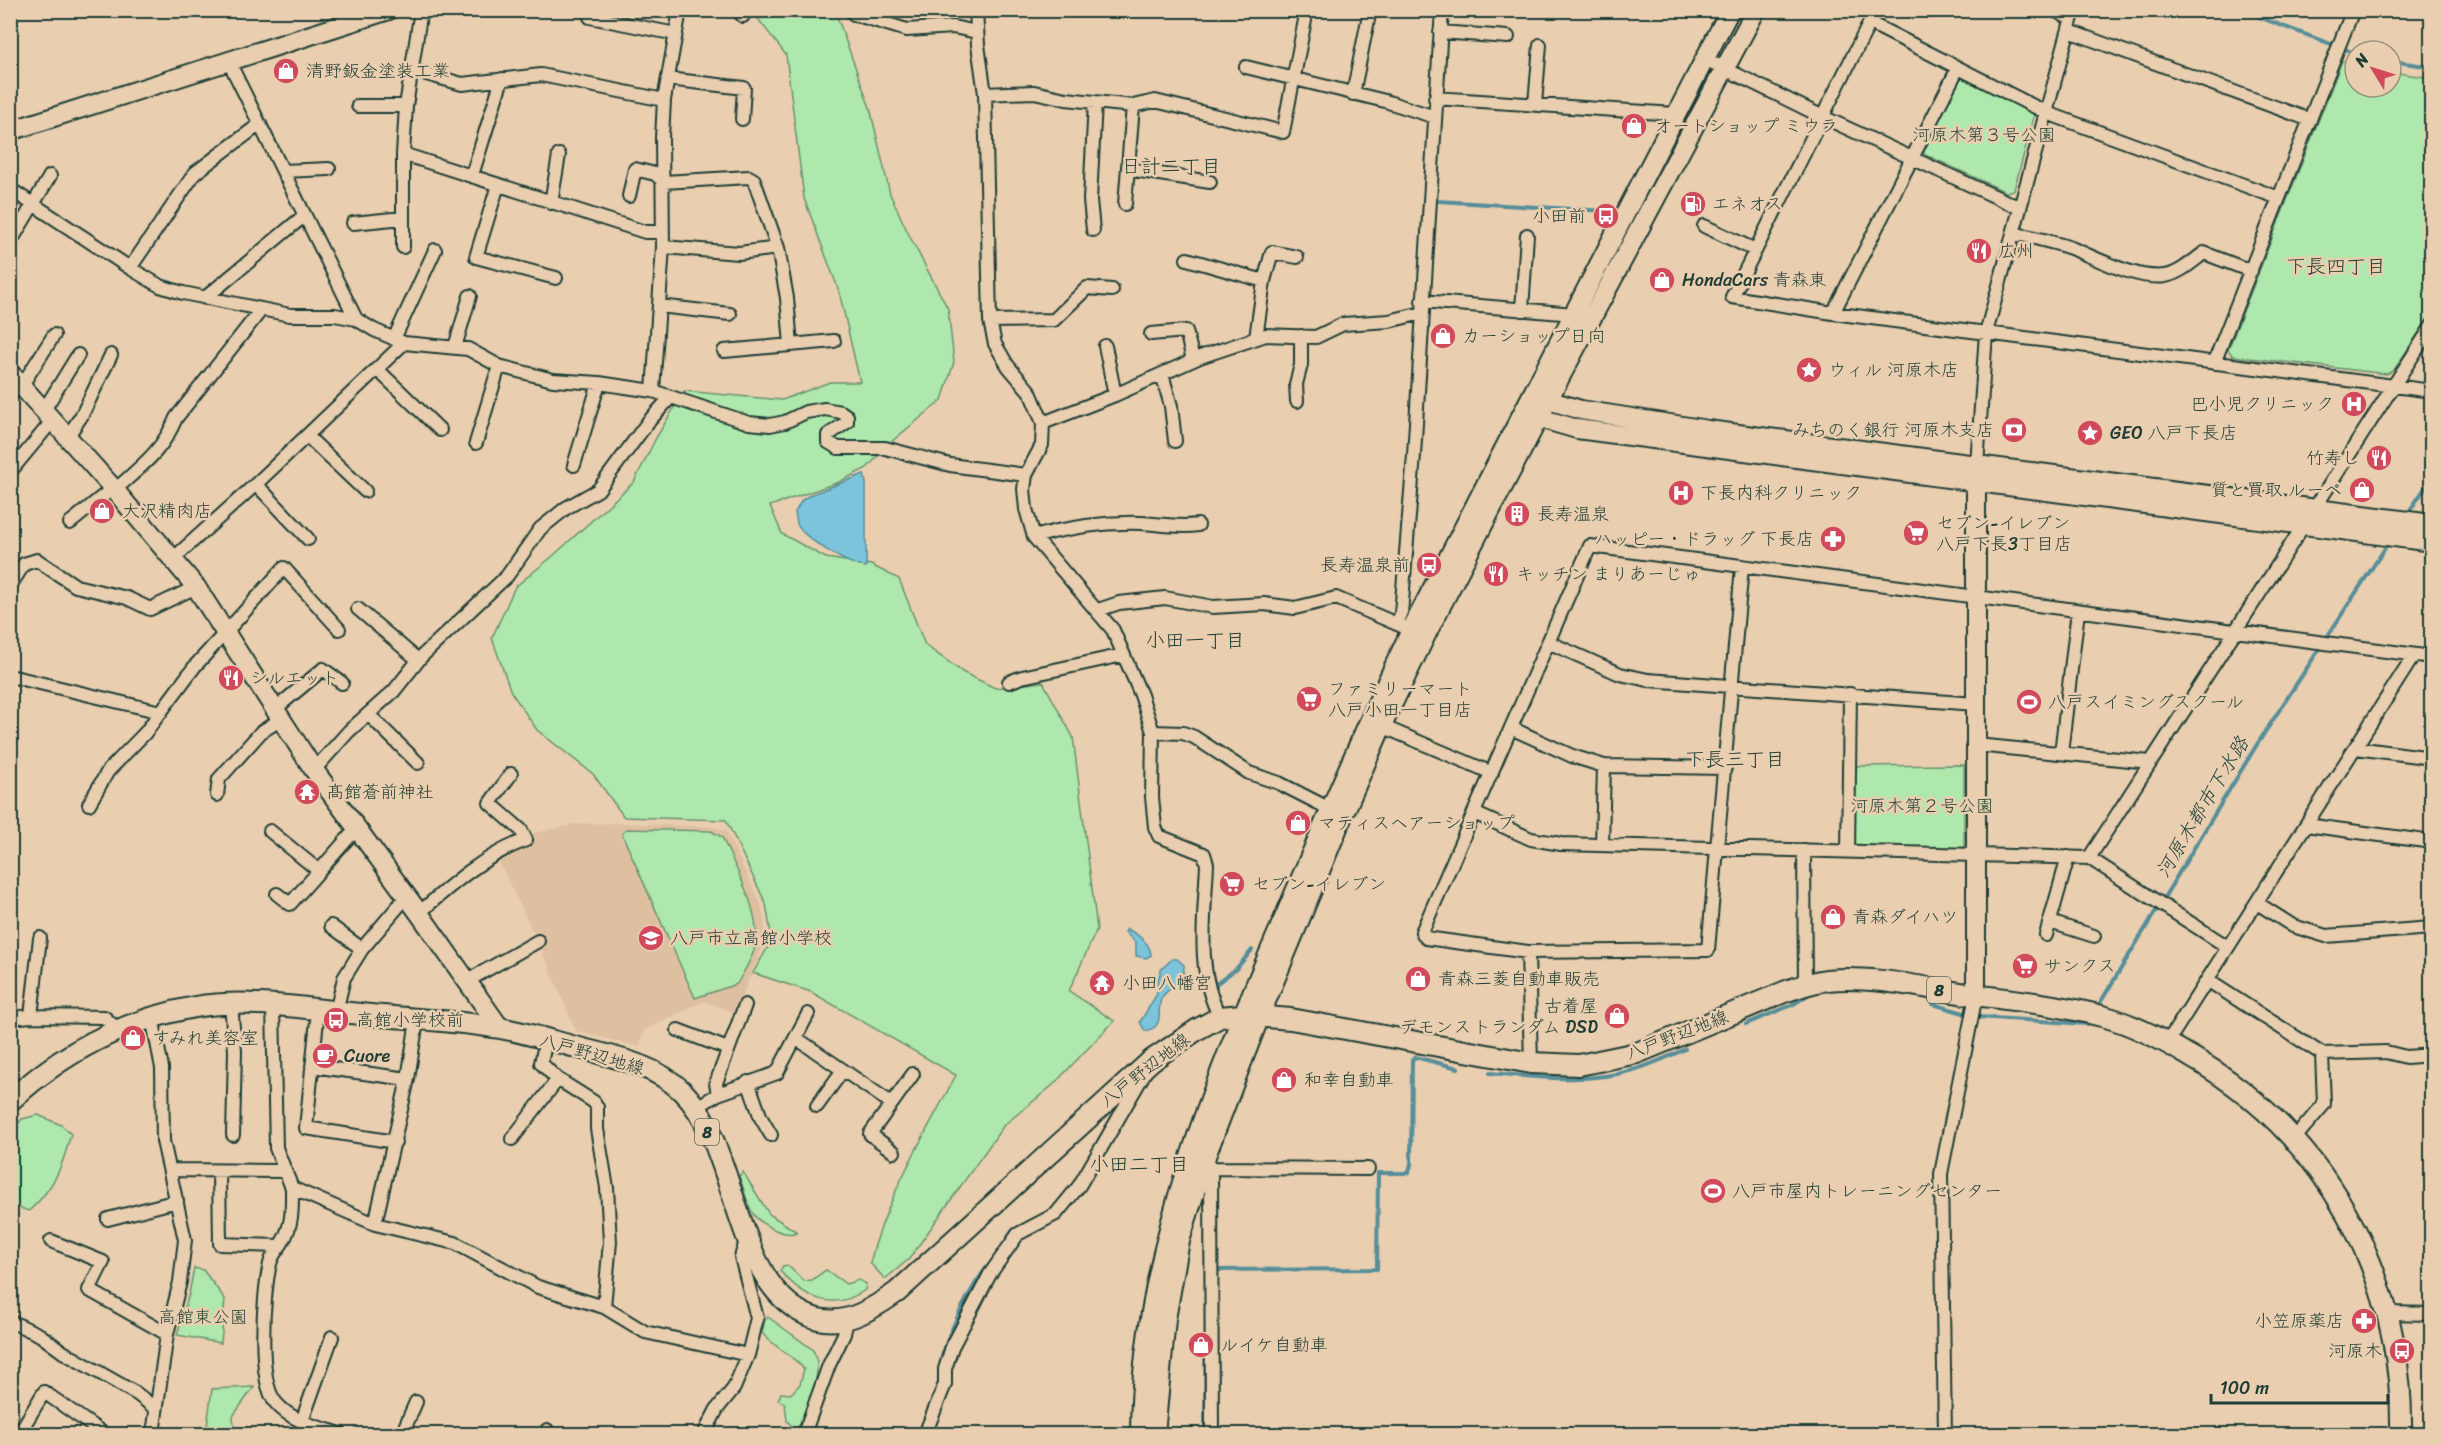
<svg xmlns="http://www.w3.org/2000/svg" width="2442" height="1445" font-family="Sriracha,'Klee One',sans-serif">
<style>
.built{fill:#dec0a1}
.green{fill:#afe8ac;stroke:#679270;stroke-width:1.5}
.water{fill:#7cc4dc;stroke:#578e99;stroke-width:1.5}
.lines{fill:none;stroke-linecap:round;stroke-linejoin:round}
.stream{stroke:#578e99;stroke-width:4}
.street-casing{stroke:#1f3d34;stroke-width:16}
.secondary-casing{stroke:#1f3d34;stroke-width:22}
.primary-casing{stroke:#1f3d34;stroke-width:24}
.street{stroke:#e9ceb0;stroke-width:12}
.secondary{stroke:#e9ceb0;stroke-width:18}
.primary{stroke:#e9ceb0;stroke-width:20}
.labels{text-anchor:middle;stroke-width:5;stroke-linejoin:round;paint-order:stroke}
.shield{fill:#e9ceb0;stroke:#5c6859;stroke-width:1.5}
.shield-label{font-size:16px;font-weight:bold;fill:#1f3d34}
.poi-label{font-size:18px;fill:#1f3d34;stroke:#e9ceb0;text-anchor:start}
.park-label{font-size:18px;fill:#26463a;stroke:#e9ceb0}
.street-label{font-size:18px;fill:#1f3d34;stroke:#e9ceb0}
.neighbourhood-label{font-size:20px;fill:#1f3d34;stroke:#e9ceb0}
.water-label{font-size:20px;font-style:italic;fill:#24443c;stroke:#e9ceb0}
</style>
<rect width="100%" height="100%" fill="#e9ceb0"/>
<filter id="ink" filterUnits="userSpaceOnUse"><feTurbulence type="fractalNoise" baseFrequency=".0167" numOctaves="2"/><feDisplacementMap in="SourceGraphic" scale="12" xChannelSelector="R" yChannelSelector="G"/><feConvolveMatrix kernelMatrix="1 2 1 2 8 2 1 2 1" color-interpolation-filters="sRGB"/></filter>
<g filter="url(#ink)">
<path class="built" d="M621,823L714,827L726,831L761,904L766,931L762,949L735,1013L704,1001L644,1030L639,1047L576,1031L540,946L498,859L530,843V834L575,824Z"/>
<path class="green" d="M752,11H835L870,108L890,194L910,237L948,309L954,362L942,400L891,442L867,468L839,482L770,506L782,534L826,558L871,565L899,579L925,645L964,673L995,688L1043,682L1073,737L1097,929L1069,991L1114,1021L1053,1085L1004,1125L909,1259L885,1279L870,1263C887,1196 924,1136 956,1075L811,992L753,973L772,940L766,904L726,820L624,817L593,774L537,730L511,692L492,638L515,587L553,556L634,482L656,438L684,391L782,400L830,382H860L839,291L804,198L786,55Z
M2342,61L2355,65V87H2391V72L2431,78V314L2394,370L2387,374L2233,356L2228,350Z
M1960,76L2035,113L2014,190L2006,192L1924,154V149Z
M1964,765V849L1853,846L1854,766Z
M626,829L711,831L722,837C735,868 765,917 754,951C750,962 743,973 737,984L695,998L622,834Z
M38,1115L61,1125L71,1134C62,1167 55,1187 29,1211L11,1205V1132L22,1119Z
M743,1172L769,1214L797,1232C785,1238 759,1224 752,1212C746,1201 744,1187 739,1176Z
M787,1265L804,1281L812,1280L826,1270L846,1284L859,1280L866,1284L865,1290C833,1313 803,1297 780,1271L783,1266Z
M194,1268L203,1270L225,1299L221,1343L177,1335L189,1294Z
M768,1317L812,1349C827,1369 805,1412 797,1434H790L792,1426L787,1421L785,1404L778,1400L781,1393L791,1394L800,1384L804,1369C791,1354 774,1347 762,1333L765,1320Z
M254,1387L233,1416L235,1434H206L212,1389Z"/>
<path class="water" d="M864,474L866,483V567C849,566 807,540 798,526C796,522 796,516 795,512L802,500L810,495Z
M1127,929C1137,934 1150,943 1151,955L1146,958L1136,956V943L1125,932Z
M1172,959H1177L1184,965L1183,978C1177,984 1164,992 1161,999C1156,1011 1166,1027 1145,1031L1140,1022L1157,994V984L1161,970Z"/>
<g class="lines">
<path class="stream" d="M1640,10L1709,15
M2240,10L2355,53
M2391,61L2432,67
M1438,201L1606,211
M2406,516L2432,478
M1216,987V984L1236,969L1252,950
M1933,1004L1977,1017L2087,1024L2090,1020
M2097,1008L2256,746L2389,542
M1746,1024L1792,1005L1808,995
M1490,1073C1538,1077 1586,1084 1633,1070C1651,1065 1668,1057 1685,1049
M1007,1240L1012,1230L1017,1229
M1212,1270L1377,1269L1378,1173H1409L1411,1164L1412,1060L1415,1057L1458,1068
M940,1368C943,1341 972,1283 991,1263
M1205,1434L1206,1309"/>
<g class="street-casing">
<path id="street" d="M737,10L743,16
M850,10L854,14L907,30L953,27L977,32
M976,10L978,45L985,94L990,321L995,344L1008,366L1030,392L1043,423L1042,445L1026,475L1024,489L1026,509L1034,537L1113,630L1141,695L1153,732L1152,797L1155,827L1159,836L1204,854L1207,864C1205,914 1195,971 1220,1017
M1876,10L1732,297L1833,313L2432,391
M2054,10L2071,19
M590,17L676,34
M1870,23L2047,113L2279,198
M2069,31L2310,120
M1440,32L1508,37
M1705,59L1823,117L2020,208
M229,62L356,319
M1246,67L1385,101L1435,117
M412,70L462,84L541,75L664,100
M668,79L744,88L742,119
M985,94L1034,92L1066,99L1133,106L1155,101L1283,132L1307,10
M1353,94L1370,10
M1435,98L1675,114
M1535,104L1540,45
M358,106H406
M403,154L645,232H663
M1128,169L1210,182
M283,171L329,169
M472,175L502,79
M498,185L476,257L556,278
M10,189L130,268L160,286L183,293L290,315H335L356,319L374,330L404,343L468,349L499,366L553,380L599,383L653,391L749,423L770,425L785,422L806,412L825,409L841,412L847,416V422L828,435V442L838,448H885L950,465L1026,475
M629,196L635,169L655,174L664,182L749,177L754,180L778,248
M551,203L559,155
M1125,204L1133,106
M353,223L403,218
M1704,226L1755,250
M1093,230L1090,200L1095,102
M2013,233C2034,238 2056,242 2076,250C2100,260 2138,280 2165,276C2179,274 2193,261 2204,253L2251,271
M10,243L50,176
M403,247V154L406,106L421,10
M663,247L739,253L778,248L787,298L791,345
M1187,259L1264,281
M130,268L195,173L260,124
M205,298L305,215
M1422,301L1574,314
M659,306L730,314
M1522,310L1527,235
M1833,313L1958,68
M990,321L1054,320L1087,288L1112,290
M1151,334L1186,331L1193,360
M1256,338L1264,281L1272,252L1297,257
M394,339L435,250
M1105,346L1115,395
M455,347L470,296
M724,351L834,341
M2214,363L2353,10
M378,370L440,430
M1162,374L1171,406L1175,441
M22,385L54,335
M653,391L663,247L662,138L664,100L680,10
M1297,401L1296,384L1301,365V336
M44,410L78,355
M1043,423L1115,395L1200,357L1266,335L1316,337L1343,324L1389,321L1422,313
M68,436L82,415L111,355
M307,436L365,491
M476,443L499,366
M574,465L599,383
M1977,465L1986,333L2074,10
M10,472L53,420
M256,484L308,539
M115,490C141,466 162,452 176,418L261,310
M70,523L113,488
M1034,537C1069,527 1105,522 1141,523C1161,524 1179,528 1198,525
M174,558L256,484L404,343
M1742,567L1708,950L1528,952L1426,938L1422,932L1590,546L2432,657
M10,586L24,564L37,560L76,586L127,598L150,609L196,587
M358,609L418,660
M1098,610L1119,603L1165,598L1213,607L1264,604L1295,608L1336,598L1404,627
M1397,624L1401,614L1414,455L1442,10
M1548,642L1620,674L1648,680L1976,704
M10,676L161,712
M1009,682L1022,677L1123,655
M274,710L323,669L342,683
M369,715L418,763
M1377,724L1492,773
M1511,728L1572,756L1604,766L1725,768
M1153,732L1183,733L1194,737L1249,773L1279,783L1330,809
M1976,745L2150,762
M2356,748L2432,758
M2061,753L2078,611
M314,770L349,731L394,691L421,657L507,576L540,529L566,508L598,490L648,422L670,398
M217,795L219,779L261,732L280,720
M89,804L108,771L145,733L195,666L284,568L339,629
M1474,813L1531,839L1561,844L2089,858L2228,947
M2306,825L2432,842
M270,831L319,871
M1602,845L1604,766
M1804,850L1805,984
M1848,852L1850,694
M2089,858L2432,326
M277,894L290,904L357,828
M2257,903L2293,926L2326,936L2432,928
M419,913C452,884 485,855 526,840L521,830L490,803L511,774
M2050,922L2094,936
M331,926L362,949
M2046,935L2068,857
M1528,952L1531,1063
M2207,980L2322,1054L2386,1052L2406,1057L2432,1055
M467,981L538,941
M231,1004L235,1051L233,1135
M273,1005L276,1148L292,1188L375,1224L455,1243L538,1287L604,1307L645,1332L748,1355
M318,1010L306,1128L395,1142
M336,1012L344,978L362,949L407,896
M31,1016L40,938
M152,1017L162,1068L163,1141L185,1240L180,1282L167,1334L153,1434
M10,1018L31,1016L104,1017L117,1029
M678,1030L728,1049
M796,1038L891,1103
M546,1040L541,1063L556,1078L594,1102L597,1107V1129L607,1188L610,1242L604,1307
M2167,1043L2414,655
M312,1066L408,1079
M748,1082L761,1118L771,1135
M718,1094L716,1083L745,1005
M817,1106L843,1070
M697,1107L718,1094L777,1073L808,1014
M512,1139L558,1079
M2294,1139L2324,1104L2322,1054
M894,1152L870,1134L913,1074
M1206,1156L1211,1168L1212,1434
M1211,1168L1368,1169
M170,1170L284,1171
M219,1171L220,1244L279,1246
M292,1188C292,1207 293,1224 283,1241C278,1250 272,1254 270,1264C263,1293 257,1381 276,1403C292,1422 318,1427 341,1434
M108,1219L177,1201
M375,1224L408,1079L417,1020
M51,1241L103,1262L89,1290L167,1334
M2388,1313L2432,1314
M10,1321L40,1335L63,1352L137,1394L155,1408
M302,1421L332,1337
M10,1427L20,1432L44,1392L104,1434
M402,1434L416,1402
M545,1434L547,1430
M704,1434L717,1409L734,1388L748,1355L757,1318L741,1257L747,1238
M804,1434L829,1365L844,1334L847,1319
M925,1434L945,1384V1369L952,1347L990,1274L1018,1234L1056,1214L1079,1186L1144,1074
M1945,1434L1941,1174L1976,995"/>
</g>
<g class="secondary-casing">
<path id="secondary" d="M10,131L389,10
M10,373L113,488L196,587L314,770L419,913L500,1028
M2432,524L1708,430L1581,410L1548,400L1530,402L1539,418L1577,429L2432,542
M1976,995V469
M1140,1434C1141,1252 1215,1077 1286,913C1326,818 1367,723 1411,630L1730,10
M1155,1434L1166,1319L1180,1241L1206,1156L1260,1016L1342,818L1382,726L1428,631L1548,400L1756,10"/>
</g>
<g class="primary-casing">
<path id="primary" d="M10,1101C63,1052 124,1020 195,1007C249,998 307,1009 361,1014C407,1019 455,1020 500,1028C527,1033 553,1041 579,1048C614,1057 655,1065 682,1091C737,1144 732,1271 799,1311C835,1333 867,1313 897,1292L1152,1060L1198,1029L1220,1017L1242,1015L1291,1019L1531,1063L1579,1065L1637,1053L1784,992C1798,987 1812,982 1827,980C1869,975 1925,988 1967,994C2013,1000 2061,1005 2106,1017C2134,1025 2163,1040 2188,1055C2326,1133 2404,1277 2401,1434"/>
</g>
<use href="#street" class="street"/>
<use href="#secondary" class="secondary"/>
<use href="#primary" class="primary"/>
</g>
</g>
<defs>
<g id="shop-disc" transform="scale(1.35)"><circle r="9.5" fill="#d1495b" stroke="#e9ceb0"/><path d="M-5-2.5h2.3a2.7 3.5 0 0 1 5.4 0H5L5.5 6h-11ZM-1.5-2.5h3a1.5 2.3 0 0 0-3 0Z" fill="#fff"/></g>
<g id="fuel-disc" transform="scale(1.35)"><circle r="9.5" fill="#d1495b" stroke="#e9ceb0"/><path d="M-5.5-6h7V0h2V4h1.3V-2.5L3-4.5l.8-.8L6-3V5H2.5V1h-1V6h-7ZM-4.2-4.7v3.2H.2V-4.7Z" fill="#fff"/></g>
<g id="bus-disc" transform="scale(1.35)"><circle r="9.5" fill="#d1495b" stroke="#e9ceb0"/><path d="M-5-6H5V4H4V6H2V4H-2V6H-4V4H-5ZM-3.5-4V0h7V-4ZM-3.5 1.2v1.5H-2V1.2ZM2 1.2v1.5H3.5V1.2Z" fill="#fff"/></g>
<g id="restaurant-disc" transform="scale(1.35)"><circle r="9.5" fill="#d1495b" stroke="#e9ceb0"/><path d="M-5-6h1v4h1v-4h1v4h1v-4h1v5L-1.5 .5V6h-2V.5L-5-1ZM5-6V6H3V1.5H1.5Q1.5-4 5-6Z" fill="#fff"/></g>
<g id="sight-disc" transform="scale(1.35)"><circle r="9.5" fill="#d1495b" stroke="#e9ceb0"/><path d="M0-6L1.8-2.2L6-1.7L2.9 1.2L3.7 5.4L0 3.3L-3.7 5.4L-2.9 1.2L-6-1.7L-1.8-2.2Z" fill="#fff"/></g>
<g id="hospital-disc" transform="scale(1.35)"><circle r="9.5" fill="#d1495b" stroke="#e9ceb0"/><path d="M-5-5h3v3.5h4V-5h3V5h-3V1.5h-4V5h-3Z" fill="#fff"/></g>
<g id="bank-disc" transform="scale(1.35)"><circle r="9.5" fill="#d1495b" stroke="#e9ceb0"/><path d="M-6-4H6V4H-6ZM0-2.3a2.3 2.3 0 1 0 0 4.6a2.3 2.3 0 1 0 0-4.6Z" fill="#fff"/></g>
<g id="building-disc" transform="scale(1.35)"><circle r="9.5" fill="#d1495b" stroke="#e9ceb0"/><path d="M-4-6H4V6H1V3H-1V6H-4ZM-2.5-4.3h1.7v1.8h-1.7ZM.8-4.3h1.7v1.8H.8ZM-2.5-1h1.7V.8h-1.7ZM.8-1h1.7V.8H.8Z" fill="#fff"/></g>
<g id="supermarket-disc" transform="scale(1.35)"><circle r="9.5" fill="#d1495b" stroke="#e9ceb0"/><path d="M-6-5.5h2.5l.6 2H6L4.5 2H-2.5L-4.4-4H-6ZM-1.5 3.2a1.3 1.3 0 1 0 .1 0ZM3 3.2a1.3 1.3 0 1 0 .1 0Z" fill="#fff"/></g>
<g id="pharmacy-disc" transform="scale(1.35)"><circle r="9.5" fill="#d1495b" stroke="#e9ceb0"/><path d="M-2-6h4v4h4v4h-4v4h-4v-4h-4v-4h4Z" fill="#fff"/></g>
<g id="stadium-disc" transform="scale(1.35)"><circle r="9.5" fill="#d1495b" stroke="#e9ceb0"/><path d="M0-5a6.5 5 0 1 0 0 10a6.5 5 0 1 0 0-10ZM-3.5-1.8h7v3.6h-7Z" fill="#fff"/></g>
<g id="temple-disc" transform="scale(1.35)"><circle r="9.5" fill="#d1495b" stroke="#e9ceb0"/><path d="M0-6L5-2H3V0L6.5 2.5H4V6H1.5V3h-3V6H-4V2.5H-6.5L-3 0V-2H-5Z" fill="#fff"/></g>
<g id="school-disc" transform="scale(1.35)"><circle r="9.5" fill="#d1495b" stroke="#e9ceb0"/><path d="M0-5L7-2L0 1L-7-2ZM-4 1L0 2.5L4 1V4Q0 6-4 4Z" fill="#fff"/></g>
<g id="cafe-disc" transform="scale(1.35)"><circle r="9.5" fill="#d1495b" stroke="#e9ceb0"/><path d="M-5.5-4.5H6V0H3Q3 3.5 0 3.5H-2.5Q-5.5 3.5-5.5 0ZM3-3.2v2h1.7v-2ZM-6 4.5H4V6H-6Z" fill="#fff"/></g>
</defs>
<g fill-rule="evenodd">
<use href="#shop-disc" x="286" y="71"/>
<use href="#shop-disc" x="1634" y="126"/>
<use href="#fuel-disc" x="1693" y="204"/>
<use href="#bus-disc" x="1606" y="216"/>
<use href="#restaurant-disc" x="1979" y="251"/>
<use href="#shop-disc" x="1662" y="280"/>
<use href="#shop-disc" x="1443" y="336"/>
<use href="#sight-disc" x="1809" y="370"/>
<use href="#hospital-disc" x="2354" y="404"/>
<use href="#bank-disc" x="2014" y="430"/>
<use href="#sight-disc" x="2090" y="433"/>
<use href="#restaurant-disc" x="2379" y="458"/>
<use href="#shop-disc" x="2362" y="490"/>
<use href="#hospital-disc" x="1681" y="493"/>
<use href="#shop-disc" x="102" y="511"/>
<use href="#building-disc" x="1517" y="514"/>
<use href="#supermarket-disc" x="1916" y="533"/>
<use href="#pharmacy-disc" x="1833" y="539"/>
<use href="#bus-disc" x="1429" y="565"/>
<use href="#restaurant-disc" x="1496" y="574"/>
<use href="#restaurant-disc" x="231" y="678"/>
<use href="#supermarket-disc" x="1309" y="699"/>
<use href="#stadium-disc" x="2029" y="702"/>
<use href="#temple-disc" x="307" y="792"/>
<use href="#shop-disc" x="1298" y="823"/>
<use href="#supermarket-disc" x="1232" y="884"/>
<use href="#shop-disc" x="1833" y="917"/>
<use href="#school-disc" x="651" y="938"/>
<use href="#supermarket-disc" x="2025" y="966"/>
<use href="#shop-disc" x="1418" y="979"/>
<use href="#temple-disc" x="1102" y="983"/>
<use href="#shop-disc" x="1617" y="1016"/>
<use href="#bus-disc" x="336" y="1020"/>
<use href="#shop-disc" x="133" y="1038"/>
<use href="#cafe-disc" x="325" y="1056"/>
<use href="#shop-disc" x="1284" y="1080"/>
<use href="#stadium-disc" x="1713" y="1191"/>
<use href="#pharmacy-disc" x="2364" y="1321"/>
<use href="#shop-disc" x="1201" y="1345"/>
<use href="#bus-disc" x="2402" y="1351"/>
</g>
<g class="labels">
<g class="shield">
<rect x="1927" y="977" width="24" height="26" rx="4.5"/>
<rect x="695" y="1119" width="24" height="26" rx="4.5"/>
</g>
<g class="shield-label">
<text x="1939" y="996">8</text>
<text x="707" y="1138">8</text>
</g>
<g class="poi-label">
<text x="306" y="77">清野鈑金塗装工業</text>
<text x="1654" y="132">オートショップ ミウラ</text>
<text x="1712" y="210">エネオス</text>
<text x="1586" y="222" text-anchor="end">小田前</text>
<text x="1998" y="257">広州</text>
<text x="1682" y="286">HondaCars 青森東</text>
<text x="1462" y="342">カーショップ日向</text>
<text x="1828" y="376">ウィル 河原木店</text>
<text x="2334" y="410" text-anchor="end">巴小児クリニック</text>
<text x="1994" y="436" text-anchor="end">みちのく銀行 河原木支店</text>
<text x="2110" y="439">GEO 八戸下長店</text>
<text x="2360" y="464" text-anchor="end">竹寿し</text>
<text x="2342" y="496" text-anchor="end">質と買取 ルーペ</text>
<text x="1700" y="499">下長内科クリニック</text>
<text x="122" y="517">大沢精肉店</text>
<text x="1537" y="520">長寿温泉</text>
<text x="1936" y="529">セブン-イレブン<tspan x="1936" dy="21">八戸下長3丁目店</tspan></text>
<text x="1814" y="545" text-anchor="end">ハッピー・ドラッグ 下長店</text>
<text x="1410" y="571" text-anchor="end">長寿温泉前</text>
<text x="1516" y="580">キッチン まりあーじゅ</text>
<text x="250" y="684">シルエット</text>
<text x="1328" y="695">ファミリーマート<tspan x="1328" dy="21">八戸小田一丁目店</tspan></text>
<text x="2048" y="708">八戸スイミングスクール</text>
<text x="326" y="798">髙館蒼前神社</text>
<text x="1318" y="829">マティスヘアーショップ</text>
<text x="1252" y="890">セブン-イレブン</text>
<text x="1852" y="923">青森ダイハツ</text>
<text x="670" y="944">八戸市立高館小学校</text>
<text x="2044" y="972">サンクス</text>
<text x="1438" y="985">青森三菱自動車販売</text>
<text x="1122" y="989">小田八幡宮</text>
<text x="1598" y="1012" text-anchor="end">古着屋<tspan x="1598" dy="21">デモンストランダム DSD</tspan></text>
<text x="356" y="1026">高館小学校前</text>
<text x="152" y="1044">すみれ美容室</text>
<text x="344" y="1062">Cuore</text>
<text x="1304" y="1086">和幸自動車</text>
<text x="1732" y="1197">八戸市屋内トレーニングセンター</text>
<text x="2344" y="1327" text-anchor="end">小笠原薬店</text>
<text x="1220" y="1351">ルイケ自動車</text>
<text x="2382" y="1357" text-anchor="end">河原木</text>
</g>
<g class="park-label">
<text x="1984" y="141">河原木第３号公園</text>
<text x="1922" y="812">河原木第２号公園</text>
<text x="203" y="1323">高館東公園</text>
</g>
<g class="street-label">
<text transform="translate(1677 1035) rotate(-21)" y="6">八戸野辺地線</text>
<text transform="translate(592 1054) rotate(16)" y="6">八戸野辺地線</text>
<text transform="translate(1145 1070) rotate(-38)" y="6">八戸野辺地線</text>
</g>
<g class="neighbourhood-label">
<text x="1171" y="173">日計二丁目</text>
<text x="2336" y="273">下長四丁目</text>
<text x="1195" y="647">小田一丁目</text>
<text x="1735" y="766">下長三丁目</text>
<text x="1139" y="1171">小田二丁目</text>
</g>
<g class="water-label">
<text transform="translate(2202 807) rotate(-59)" y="7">河原木都市下水路</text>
</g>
</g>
<rect width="2442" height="1445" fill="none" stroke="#e9ceb0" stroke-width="36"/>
<rect x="18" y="18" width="2406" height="1409" fill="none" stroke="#1f3d34" stroke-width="2" filter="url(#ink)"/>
<g transform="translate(2373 69) rotate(308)"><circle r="28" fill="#e9ceb0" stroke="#98947e" stroke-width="1.5"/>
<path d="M0-4.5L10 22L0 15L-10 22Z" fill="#d1495b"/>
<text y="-9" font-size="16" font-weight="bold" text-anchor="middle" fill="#1f3d34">N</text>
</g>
<path d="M2211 1394v9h177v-9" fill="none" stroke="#1f3d34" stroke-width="3"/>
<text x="2220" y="1394" font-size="18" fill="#1f3d34" stroke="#e9ceb0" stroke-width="4.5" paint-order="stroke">100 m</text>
</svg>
